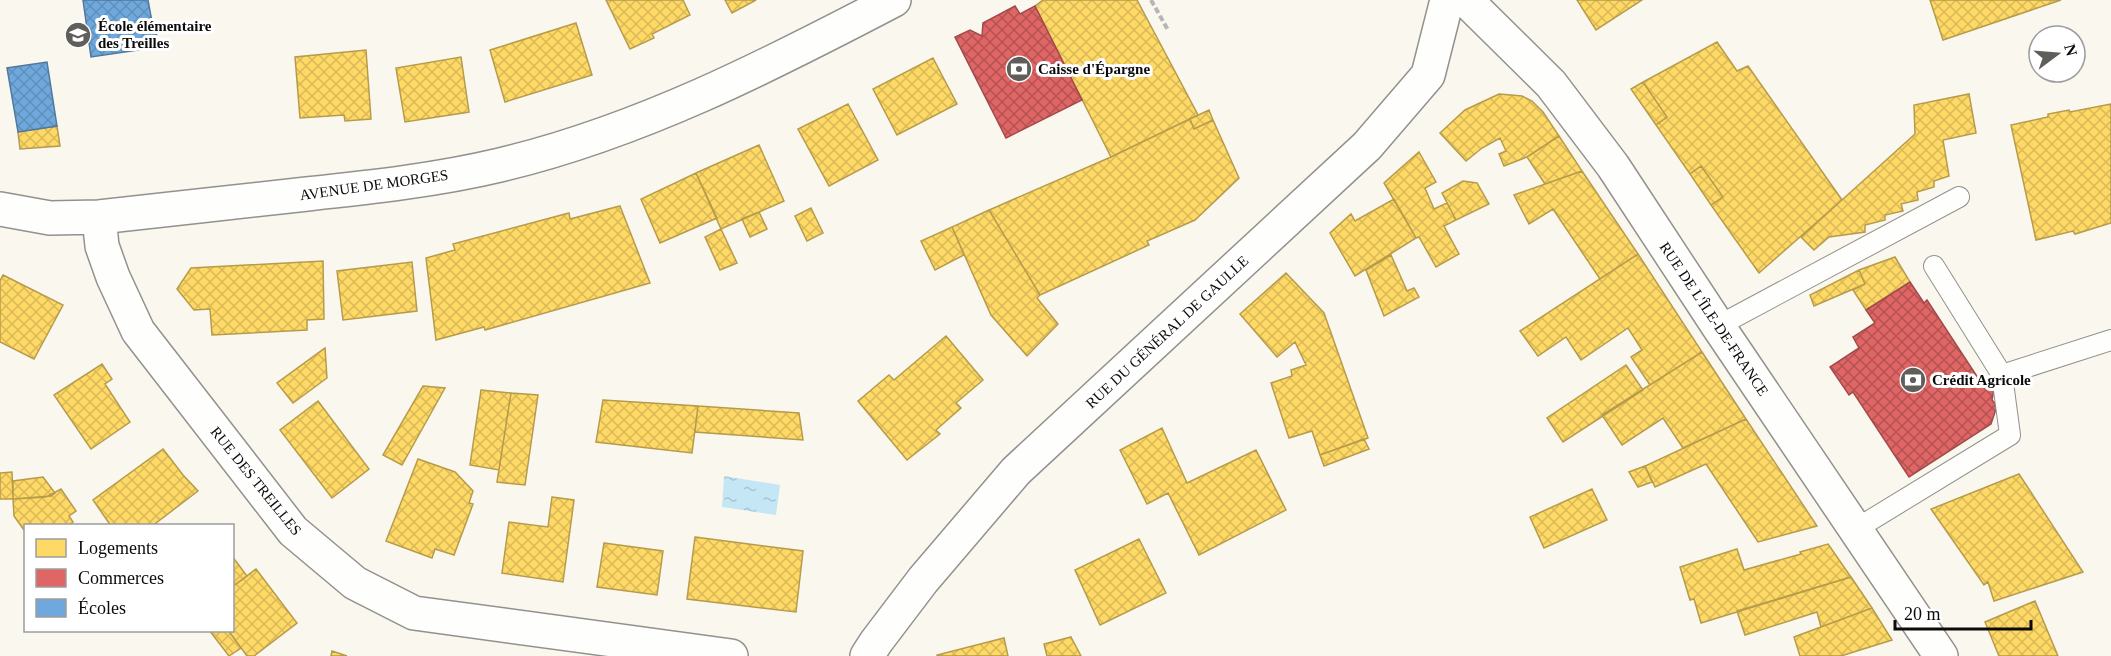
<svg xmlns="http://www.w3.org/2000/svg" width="2111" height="656" font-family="Georgia,serif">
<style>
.water{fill:url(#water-ripples)}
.homes{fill:url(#homes-cross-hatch);stroke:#b69b4b;stroke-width:1.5}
.shops{fill:url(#shops-cross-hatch);stroke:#a04b4b;stroke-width:1.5}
.schools{fill:url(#schools-cross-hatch);stroke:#51799d;stroke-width:1.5}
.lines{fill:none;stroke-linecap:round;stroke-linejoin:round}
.service-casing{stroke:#93918d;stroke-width:22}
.minor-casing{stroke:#93918d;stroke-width:36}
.path{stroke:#b7b6b5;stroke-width:4;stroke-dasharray:6 3;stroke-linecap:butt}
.service{stroke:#fefefc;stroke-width:20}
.minor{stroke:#fefefc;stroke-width:33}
.labels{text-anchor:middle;stroke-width:6;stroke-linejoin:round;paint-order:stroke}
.poi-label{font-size:15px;font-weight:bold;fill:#0b0b0b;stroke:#fff;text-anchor:start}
.street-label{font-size:15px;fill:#0b0b0b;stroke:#fff}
</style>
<defs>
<pattern id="water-ripples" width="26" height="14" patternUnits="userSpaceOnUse" patternTransform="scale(1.5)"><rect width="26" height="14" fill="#c5e6f4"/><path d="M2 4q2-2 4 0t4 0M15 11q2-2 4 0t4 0" fill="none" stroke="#a8c4d0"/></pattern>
<pattern id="homes-cross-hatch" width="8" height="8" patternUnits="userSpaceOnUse" patternTransform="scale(1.5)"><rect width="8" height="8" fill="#ffd966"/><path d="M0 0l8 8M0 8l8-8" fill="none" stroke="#d9b957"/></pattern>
<pattern id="shops-cross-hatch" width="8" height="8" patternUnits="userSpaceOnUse" patternTransform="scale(1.5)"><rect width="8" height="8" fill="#e06666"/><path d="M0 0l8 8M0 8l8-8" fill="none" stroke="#b45252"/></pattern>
<pattern id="schools-cross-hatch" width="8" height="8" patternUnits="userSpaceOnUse" patternTransform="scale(1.5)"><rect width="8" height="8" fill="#6fa8dc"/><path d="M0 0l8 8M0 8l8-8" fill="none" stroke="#5f8fbb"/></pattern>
</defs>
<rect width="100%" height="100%" fill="#faf7ee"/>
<path class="water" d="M724,476L780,485L776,515L722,507Z"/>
<path class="homes" d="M606,0H683L690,15L652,34L654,38L630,49Z
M725,0H756L732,13Z
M1043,0H1137L1198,115L1111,157L1035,6Z
M1577,0H1642L1596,30Z
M1930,0H2061L1943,40Z
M576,23L592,75L505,102L490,50Z
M1717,42L1737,71L1748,66L1842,200L1759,273L1711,205L1723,197L1701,166L1690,174L1656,125L1667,117L1643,82Z
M366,50L371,119L345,121L344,115L300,118L295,57Z
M461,57L469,112L405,122L396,68Z
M933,58L957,104L897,135L873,89Z
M1643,82L1667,117L1656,125L1631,89Z
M1499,94L1522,96L1532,101L1543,112L1559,136L1527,157L1504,166L1499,154L1506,151L1500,138L1482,148L1466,161L1440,133L1465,110Z
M1969,94L1976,133L1943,140L1949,176L1934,181V187L1917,192L1918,200L1901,204L1903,211L1885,215V220L1865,225V232L1829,237L1814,250L1801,237L1915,134L1914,105Z
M848,104L878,160L829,186L798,129Z
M2111,104V223L2075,234L2073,231L2036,240L2011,125L2048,117V114L2069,110L2070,112Z
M1209,110L1213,120L1194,129L1190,119Z
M1190,119L1194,129L1213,120L1239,178L1195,220L1147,241L1149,245L1040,295L989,210L1111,157Z
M57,126L60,146L20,149L18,132Z
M1559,136L1582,171L1545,184L1527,157Z
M759,145L784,201L721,229L696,173Z
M1419,152L1436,182L1425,188L1434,209L1447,203L1456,220L1444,226L1459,254L1436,267L1419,237L1416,238L1384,183Z
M1701,166L1723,197L1711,205L1690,174Z
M1582,171L1638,254L1600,279L1553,209L1529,224L1514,195Z
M696,173L717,218L660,243L641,199Z
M1463,181L1477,183L1489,204L1456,220L1442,193Z
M1394,199L1416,238L1355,276L1330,233L1351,214L1355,221Z
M620,206L650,283L485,330L484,327L436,340L426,258L455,250L453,244L569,213L570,219Z
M811,208L823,233L807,241L795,216Z
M989,210L1040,295L1037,298L1058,324L1027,356L991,315L952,227Z
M759,212L767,229L750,237L742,219Z
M952,227L964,255L935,270L921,241Z
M721,229L737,263L720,270L705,237Z
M1638,254L1702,352L1650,385L1631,357L1642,350L1628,328L1581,360L1566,337L1538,356L1520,331Z
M1391,255L1407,291L1414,288L1419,297L1384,316L1366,270Z
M1895,257L1910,282L1866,310L1853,290L1865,284L1859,270Z
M323,261L324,319L307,320V330L212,335L210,309L194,310L177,289L191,268Z
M412,262L417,311L343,320L337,271Z
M1859,270L1865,284L1814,306L1810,295Z
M1286,273L1324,313L1368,438L1320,455L1312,431L1289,438L1271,383L1292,376L1291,370L1306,365L1295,342L1277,357L1240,314Z
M3,275L63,305L34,359L0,342V281Z
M946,336L983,380L956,403L961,408L936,430L940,434L907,460L858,401L889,375L894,380Z
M325,348L327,378L293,403L277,383Z
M1702,352L1746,419L1683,448L1663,418L1622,445L1602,415Z
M102,364L112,379L105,384L130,422L91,449L54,395Z
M1626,365L1643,390L1563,442L1547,418Z
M423,386L445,388L402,465L383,455Z
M481,390L511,393L499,470L470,465Z
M511,393L538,395L525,485L497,482Z
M603,400L698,406L692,453L596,442Z
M318,401L369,469L332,498L280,430Z
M698,406L799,413L803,440L695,432Z
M1746,419L1817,526L1758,542L1706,464L1655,487L1645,466Z
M1162,428L1187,483L1256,450L1286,510L1199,555L1168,493L1147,504L1120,450Z
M1364,439L1369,449L1324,466L1320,455Z
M163,449L183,475L198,491L152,526H111L93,500Z
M418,459L455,472L473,491L469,503L473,504L454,555L435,549L432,558L386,541Z
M1645,466L1652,482L1638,487L1629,472Z
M12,472L13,499H0V473Z
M2019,474L2083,572L1994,601L1988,582L1984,585L1931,509Z
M43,477L55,493L51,496L13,499V481Z
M61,489L76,511L69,516L73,522L68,526H26V533L14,516L13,499L46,497Z
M1592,489L1607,520L1544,548L1530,517Z
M552,497L574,500L563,582L502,573L509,522L548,527Z
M695,537L803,551L796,612L687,599Z
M1139,539L1166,593L1100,625L1075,570Z
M604,543L663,551L657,595L597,587Z
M1828,544L1851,577L1701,623L1694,599L1690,600L1680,567L1737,549L1744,570L1801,554L1800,552Z
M232,556L247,576L232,587Z
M256,569L297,623L254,656H247L228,630H232V587Z
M1851,577L1872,608L1821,627L1817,612L1745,635L1737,611Z
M2035,601L2058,656H1999L1985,622Z
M1872,608L1892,640L1841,656H1800L1794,637Z
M209,630H228L241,648L229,656Z
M1071,637L1081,656H1047L1044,644Z
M1004,638L1008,656H937V655Z
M332,651L347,656H331Z"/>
<path class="shops" d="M1015,6L1020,14L1035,6L1082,100L1006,138L955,37L970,30L982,36L983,23Z
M1910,282L1924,303L1927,300L1978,378L1995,383L1992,400L1997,406L1991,424L1909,477L1853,392L1849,395L1830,367L1859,348L1853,337L1875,323L1866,310Z"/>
<path class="schools" d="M83,0H148L152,22L155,21L158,47L91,57Z
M47,62L57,126L18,132L7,68Z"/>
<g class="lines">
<g class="service-casing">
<path id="service" d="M1934,266L2002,375
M1718,326L1959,197
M1856,529L2010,435L2002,375L2111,340"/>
</g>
<g class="minor-casing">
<path id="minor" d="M1466,0L1551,84L1613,166L1718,326L1941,656
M0,209L50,218L99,217C168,209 238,202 307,194C372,187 437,180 500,165C639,132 768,66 894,0
M99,217L102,246L113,277L138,331L293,531L355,583L414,613L731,656
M867,656L876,642L923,580L1016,471L1367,146L1428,75L1447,0"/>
</g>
<path class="path" d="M1151,0L1168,30"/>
<use href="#service" class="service"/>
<use href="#minor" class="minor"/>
</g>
<defs>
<g id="school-disc" transform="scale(1.35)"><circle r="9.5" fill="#5f5e5a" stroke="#fff"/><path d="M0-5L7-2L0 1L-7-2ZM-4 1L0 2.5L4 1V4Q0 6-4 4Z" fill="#fff"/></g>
<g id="bank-disc" transform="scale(1.35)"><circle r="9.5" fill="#5f5e5a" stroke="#fff"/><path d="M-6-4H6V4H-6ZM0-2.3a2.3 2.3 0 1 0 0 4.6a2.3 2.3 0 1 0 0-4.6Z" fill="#fff"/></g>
</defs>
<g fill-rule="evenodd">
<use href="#school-disc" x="78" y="35"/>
<use href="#bank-disc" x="1019" y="69"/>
<use href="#bank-disc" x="1913" y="380"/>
</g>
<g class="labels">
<g class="poi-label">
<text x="98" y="31">École élémentaire<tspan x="98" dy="17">des Treilles</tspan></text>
<text x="1038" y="74">Caisse d'Épargne</text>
<text x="1932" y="385">Crédit Agricole</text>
</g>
<g class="street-label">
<text transform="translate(374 185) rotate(-8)" y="5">AVENUE DE MORGES</text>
<text transform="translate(1714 319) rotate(56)" y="5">RUE DE L'ÎLE-DE-FRANCE</text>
<text transform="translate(1167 332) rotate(-43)" y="5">RUE DU GÉNÉRAL DE GAULLE</text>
<text transform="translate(256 481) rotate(51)" y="5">RUE DES TREILLES</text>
</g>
</g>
<rect x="24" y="524" width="210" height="108" fill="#ffffff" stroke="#9d9d9d" stroke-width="1.5"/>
<rect x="36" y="539" width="30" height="18" fill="#ffd966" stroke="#9d9d9d" stroke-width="1.5"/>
<text x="78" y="554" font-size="18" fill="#0b0b0b">Logements</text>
<rect x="36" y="569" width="30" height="18" fill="#e06666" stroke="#9d9d9d" stroke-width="1.5"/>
<text x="78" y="584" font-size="18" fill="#0b0b0b">Commerces</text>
<rect x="36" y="599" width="30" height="18" fill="#6fa8dc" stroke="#9d9d9d" stroke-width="1.5"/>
<text x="78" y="614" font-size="18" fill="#0b0b0b">Écoles</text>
<g transform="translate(2057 54) rotate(74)"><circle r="28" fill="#ffffff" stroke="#9d9d9d" stroke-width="1.5"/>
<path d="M0-4.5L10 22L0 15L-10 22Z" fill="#5f5e5a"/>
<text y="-9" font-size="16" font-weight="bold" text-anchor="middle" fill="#0b0b0b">N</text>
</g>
<path d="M1895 620v9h136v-9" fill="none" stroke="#0b0b0b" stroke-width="3"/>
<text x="1904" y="620" font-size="18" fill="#0b0b0b" stroke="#ffffff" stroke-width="4.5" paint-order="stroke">20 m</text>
</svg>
